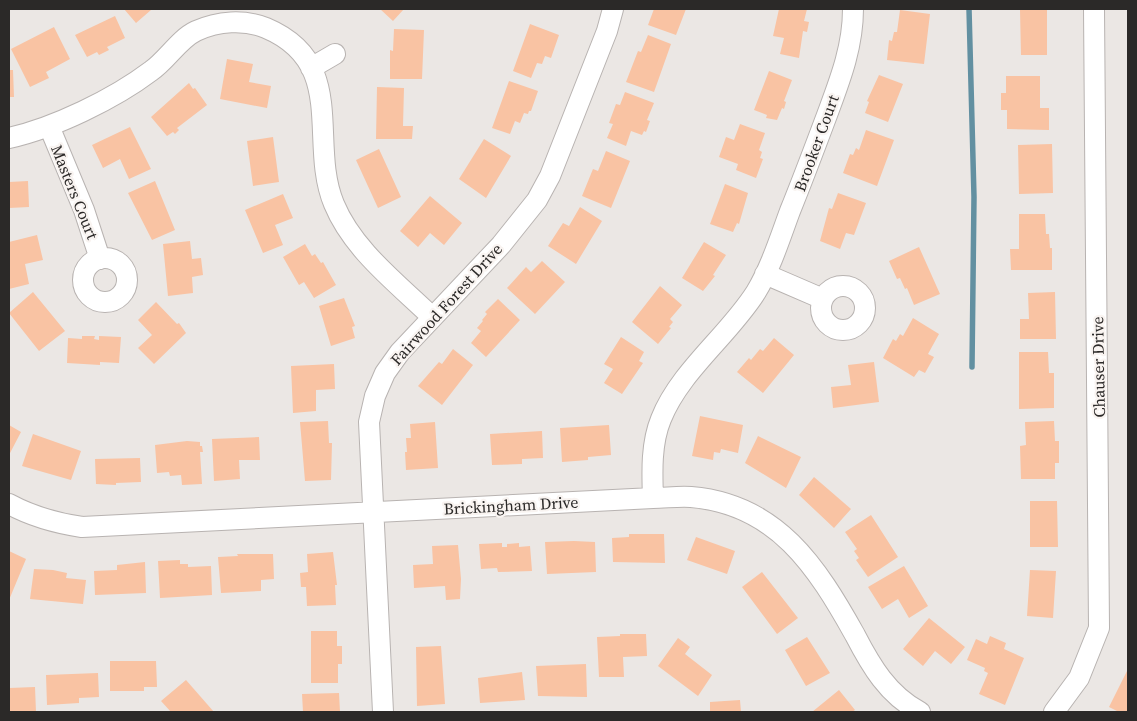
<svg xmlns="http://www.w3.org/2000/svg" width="1137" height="721" font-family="'Source Serif 4',serif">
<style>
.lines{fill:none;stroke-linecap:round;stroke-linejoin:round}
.stream{stroke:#6290a1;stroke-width:5.5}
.building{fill:#f9c3a3}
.minor-casing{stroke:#b8b3b1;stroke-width:22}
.minor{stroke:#fff;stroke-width:20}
.labels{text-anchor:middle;stroke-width:4.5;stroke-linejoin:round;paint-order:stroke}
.street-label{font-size:16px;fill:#2b2928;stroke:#f9f4f1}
</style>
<rect width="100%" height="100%" fill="#ebe7e4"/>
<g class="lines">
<path class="stream" d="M969,9L974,197L972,367"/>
</g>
<path class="building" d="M124,9H150L151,10L136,23Z
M380,9H404L393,21Z
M654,9H686L676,35L648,25Z
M779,9H807L804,21L809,22L807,32L803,31L799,58L780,54L784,38L773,36Z
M900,10L930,14L924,64L887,60L889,40L892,41L894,32H897Z
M1020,10H1047V55H1021Z
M115,16L125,38L107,47L109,50L99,55L97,52L87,57L75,35Z
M530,24L559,35L551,58L545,56L542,64L537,63L531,78L513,71Z
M54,27L70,59L46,72L49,78L30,87L11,49Z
M394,29L424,30L422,79H390V50L393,51Z
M648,35L671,44L654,92L626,82L638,51L641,52Z
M227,59L253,64L249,82L271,86L267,108L220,99Z
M9,70H13L14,97H9Z
M769,71L792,80L784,101L786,102L784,109L782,108L777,120L766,118L767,115L754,110Z
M879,75L903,84L888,122L865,113L869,102L867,101Z
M1006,76H1040V108H1049V130L1007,129V110H1001V93H1006Z
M509,81L538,91L531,111H529L528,114L524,113L520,123L515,121L510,134L492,128Z
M189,83L193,89L195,88L207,105L177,128L179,130L175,134L173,132L167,136L151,117Z
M377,87L404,88L403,126H413L412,139H376Z
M625,92L654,103L647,120L650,121L646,132L644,131L642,135L631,131L626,146L607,138L613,124L609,123L616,104L620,105Z
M740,124L765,133L759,150L762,152L760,158L763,159L756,178L736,170L738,164L719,157L726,137L734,140Z
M130,127L151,169L129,179L120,159L103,168L92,145Z
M866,130L894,140L877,186L843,173L850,154L853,155L856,148L859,150Z
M273,137L279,182L253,186L247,141Z
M484,139L511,156L486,198L459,179Z
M1052,144L1053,193L1019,194L1018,145Z
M379,149L401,197L378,208L356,160Z
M606,151L630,161L611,208L582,196L593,169L598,171Z
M28,181L29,207L9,208V182Z
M155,181L175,230L152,240L128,193Z
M725,184L748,193L739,224L737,223L733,232L710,224Z
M838,193L866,203L854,235L846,233L840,249L820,241L829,208L832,209Z
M283,194L293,218L275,225L283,245L263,253L245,210Z
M430,196L462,223L444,245L430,233L418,247L400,231Z
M580,207L602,221L576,264L548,246L563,223L569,226Z
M1019,214H1045L1046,234H1049L1050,248H1052V270H1011L1010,249H1019Z
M37,235L43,260L25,264L29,284L9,289V242Z
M190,241L192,259L201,258L203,275L192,277L193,293L168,296L163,244Z
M704,242L726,255L713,275L715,276L703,291L682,278Z
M305,244L312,256L315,254L321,263L323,262L336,285L314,298L304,282L299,285L283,257Z
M919,247L940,294L914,305L907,288L905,289L900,278L897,279L889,261Z
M542,261L565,282L535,314L507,288L526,267L531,272Z
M660,286L682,305L670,319L673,322L669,327L671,328L658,344L632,322Z
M33,292L65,331L39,351L9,313Z
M1055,292L1056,339H1020V319H1029L1028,293Z
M344,298L355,326L352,327L355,338L331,346L319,306Z
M498,299L520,320L486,357L471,343L481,331L477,328L483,321L482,320L487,314L485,312Z
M156,302L177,324L179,323L186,333L154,364L138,348L152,335L138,320Z
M913,318L939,334L928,354L934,357L925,373L919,370L914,377L883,358L893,339L896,341L900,334L903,336Z
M82,336H95L94,339L99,340V336L121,337L119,363L100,362V365L67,363L68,338L82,339Z
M621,337L644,352L639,361L643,363L622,394L604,383L613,369L604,364Z
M774,338L794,355L763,393L737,372L749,358L751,360L760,349L763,351Z
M453,349L473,365L442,405L418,386L439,362L442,364Z
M1019,352H1048L1049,373H1054V408L1019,409Z
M874,362L879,402L833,408L831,387L851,385L848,365Z
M334,364L335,389L316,390V411L293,413L291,366Z
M700,416L743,425L738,453L721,449L720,453L714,452L713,460L692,456Z
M328,421L329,443H332L331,480L305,481L300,422Z
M1054,421L1055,441H1059V463H1055V479H1021L1020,446L1026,445L1025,422Z
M435,422L438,468L406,470L405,452H407L406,438H411L410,424Z
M9,425L21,432L9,455Z
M609,425L611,455L588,457V460L562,462L560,428Z
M542,431L543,458L522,459V464L492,465L490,434Z
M33,434L81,451L71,480L22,466Z
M758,436L801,457L786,488L745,463Z
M259,437L260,460H239L240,479L214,481L212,439Z
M187,441L200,442V446H202L203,452H200L202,484L182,485L181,475L170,476L169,472L157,473L155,445Z
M140,458L141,482L116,483V485L96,484L95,459Z
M814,477L851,509L834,528L799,495Z
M1030,501H1057L1058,547H1030Z
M871,515L898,557L868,577L856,560L859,558L854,551L857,549L845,532Z
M629,534H664L665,563L613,562L612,538L629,537Z
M696,537L735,551L727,574L687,560Z
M574,541L595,542L596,572L547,574L545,542Z
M502,543V547H507V544L519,543V547L530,546L532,571L498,572L497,568L481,569L479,544Z
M458,545L461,579L460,599L446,600L445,586L414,588L413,565L433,564L432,546Z
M9,551L26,559L9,600Z
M333,552L337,585H335L336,605L307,606L306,587H301L300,573L308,572L307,554Z
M237,554H273L274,579L261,580V591L221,593L218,557L238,556Z
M180,560V564H188V567L211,566L212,595L160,598L158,561Z
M145,562L146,593L95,595L94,571L117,570V565Z
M904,566L928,606L909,618L898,599L882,609L868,587Z
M34,569L53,570L67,573L66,578L86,580L83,604L30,599Z
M1030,570L1056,571L1053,618L1027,616Z
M762,572L798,618L777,634L742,587Z
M929,618L965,647L951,664L935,651L923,666L903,649Z
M311,631H337V646H342V664H338V683H311Z
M620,634H646L647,656L623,657L624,677H599L597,637L620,636Z
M990,636L1006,643L1004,649L1024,658L1005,705L979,694L988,673L984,671L985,668L967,660L976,639L987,644Z
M807,637L830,673L806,686L785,650Z
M678,638L690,647L685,654L712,675L698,696L658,666Z
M441,646L445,704L417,706L416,647Z
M110,661H156L157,687H144V691H110Z
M586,664L587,697L538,696L536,666Z
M1128,669V712H1119L1109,707Z
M522,672L525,700L480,703L478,678Z
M98,673L99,697L79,698V703L47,705L46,675Z
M186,680L214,712H171L161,701Z
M35,687L36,712H9V688Z
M839,690L855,710L852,712H812Z
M339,693L340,712H303L302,694Z
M740,700L741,712H710V702Z"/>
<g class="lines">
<g class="minor-casing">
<path id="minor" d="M311,68L335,54
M49,126L84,210L100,259
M9,138C54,128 114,99 151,71C167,60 179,39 196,31C218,21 244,19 266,28C349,63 308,142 334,204C353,250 397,283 432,317
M83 280a22 22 0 1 1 44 0a22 22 0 1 1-44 0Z
M765,274L823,299
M821 308a22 22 0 1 1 44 0a22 22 0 1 1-44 0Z
M653,498C652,472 651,443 661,419C680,371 729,335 756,292C771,267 780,238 790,211C803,179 815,147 827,115C840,80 853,47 853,9
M9,504C33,517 55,523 82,527L653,498C665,498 679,496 691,497C777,504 817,567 855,635C871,666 888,695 920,712
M383,712L369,422L375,396L385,373L400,352L501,245L537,200L550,176L607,31L613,9
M1054,712L1079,678L1099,628L1094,9"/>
</g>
<use href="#minor" class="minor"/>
</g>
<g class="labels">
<g class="street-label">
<text transform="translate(816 143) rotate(-70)" y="6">Brooker Court</text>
<text transform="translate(75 192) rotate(68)" y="6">Masters Court</text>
<text transform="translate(446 304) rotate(-48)" y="6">Fairwood Forest Drive</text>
<text transform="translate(1098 367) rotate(-91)" y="6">Chauser Drive</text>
<text transform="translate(511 505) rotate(-3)" y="6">Brickingham Drive</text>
</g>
</g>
<rect width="1137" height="721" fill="none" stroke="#2b2928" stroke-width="20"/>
</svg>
